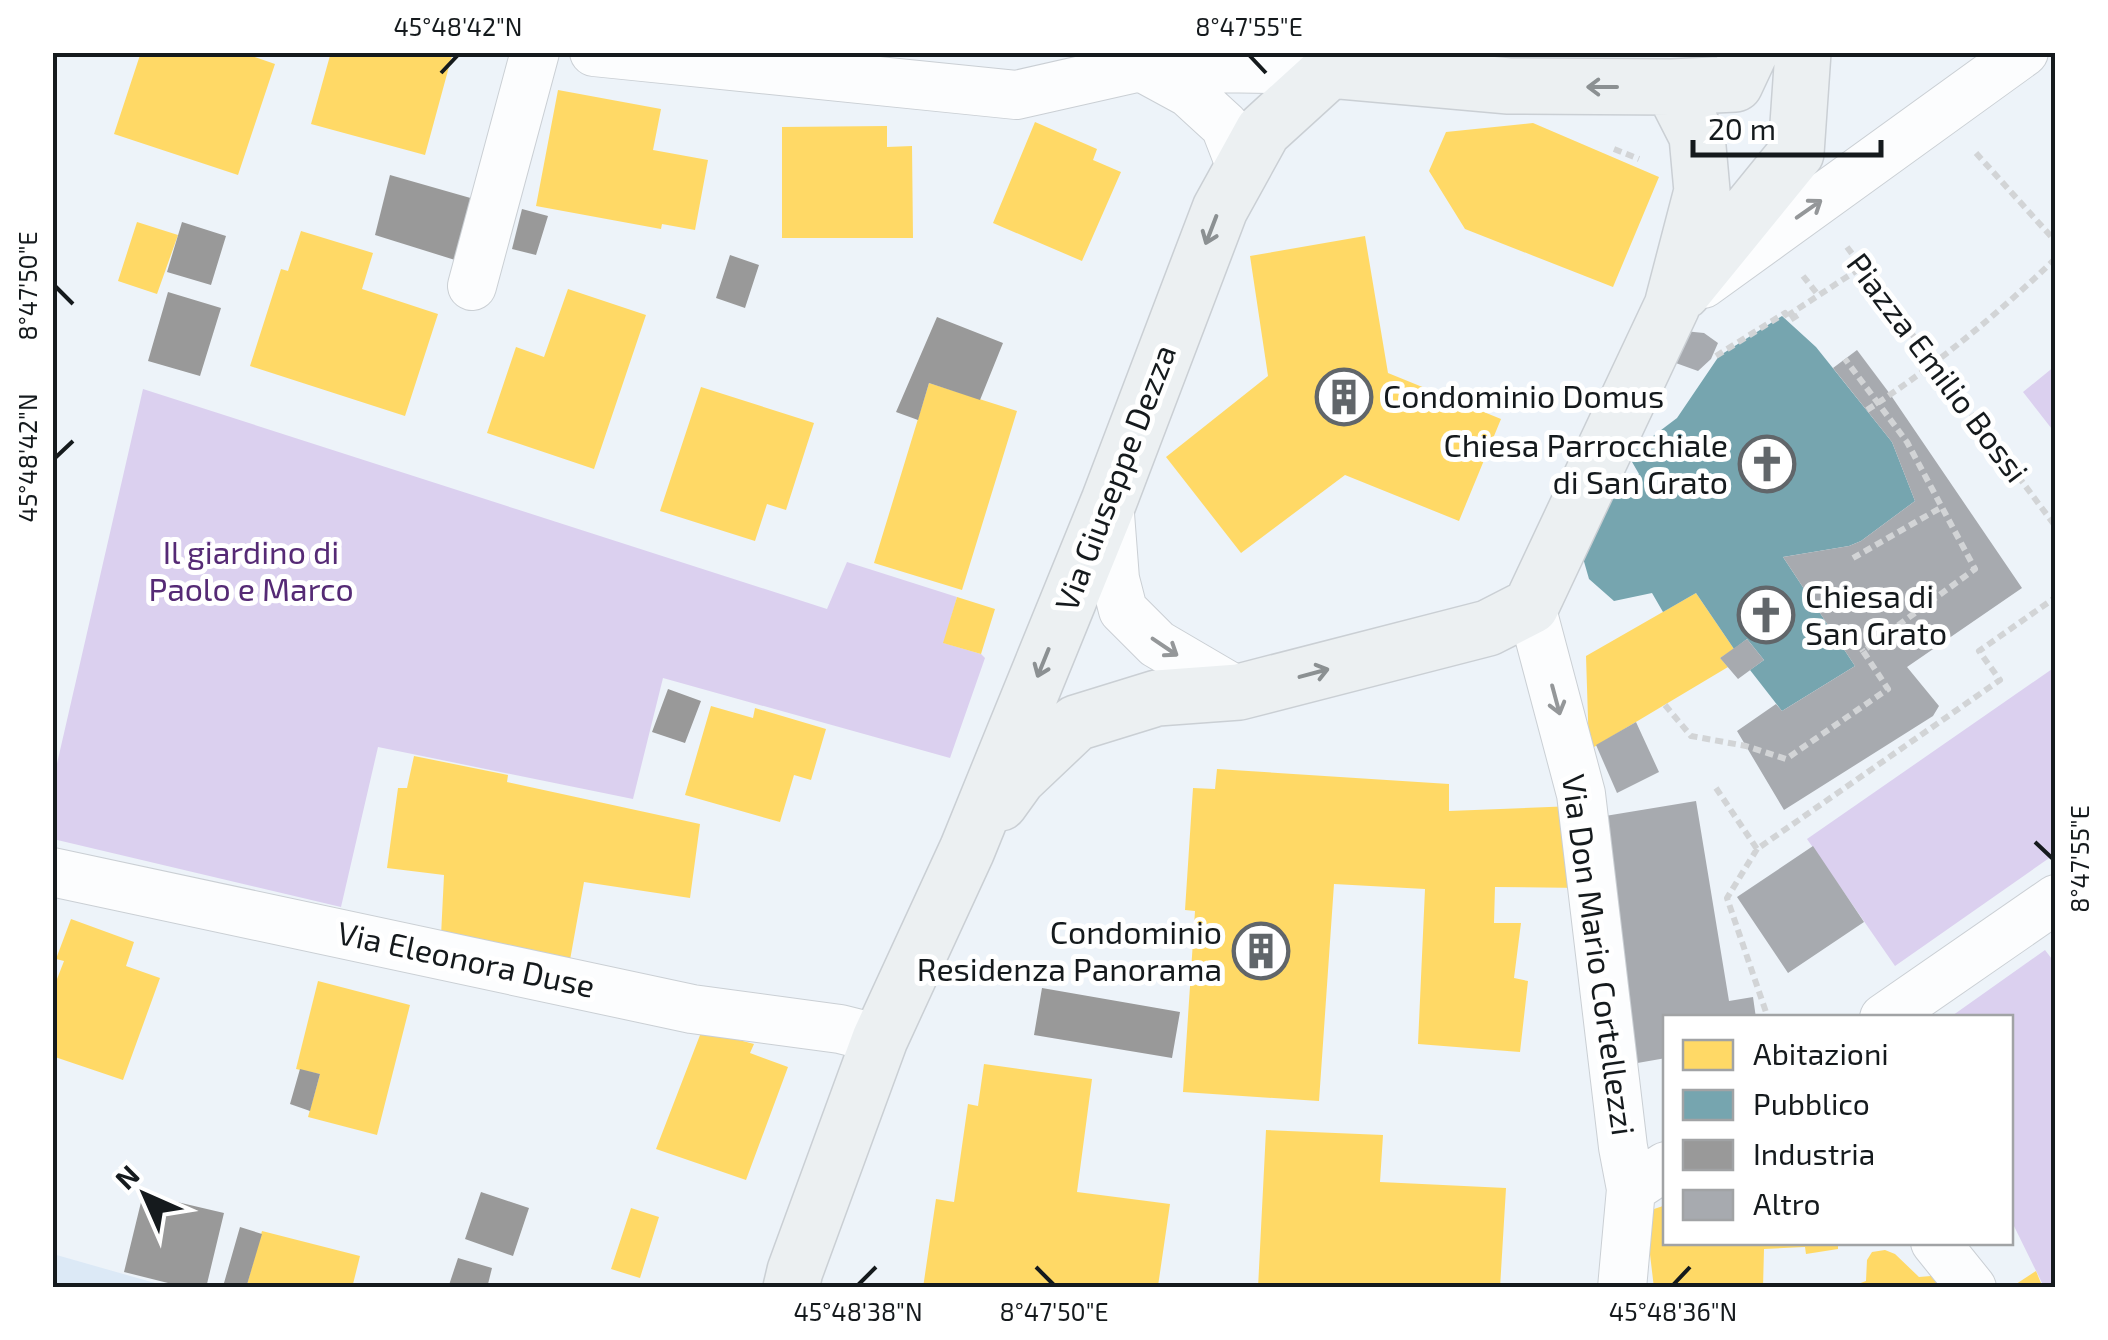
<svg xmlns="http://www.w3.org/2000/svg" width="2108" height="1340" font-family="'Exo 2',sans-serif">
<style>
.built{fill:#dce9f6}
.green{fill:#dbd0ef}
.homes{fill:#ffd966}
.public{fill:#76a5af}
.industry{fill:#999}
.building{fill:#a7aaaf}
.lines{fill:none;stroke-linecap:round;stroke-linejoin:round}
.street-casing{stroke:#cacfd4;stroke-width:50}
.secondary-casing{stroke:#cacfd4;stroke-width:58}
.path{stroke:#d2d4d6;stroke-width:6;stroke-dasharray:8 5;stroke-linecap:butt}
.street{stroke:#fcfdfe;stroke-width:48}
.secondary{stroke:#ecf0f2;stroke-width:55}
.oneway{stroke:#8b9092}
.oneway2{stroke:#949799}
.ticks{fill:none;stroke:#151a1d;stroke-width:4}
.labels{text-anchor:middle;stroke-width:10;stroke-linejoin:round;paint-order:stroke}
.street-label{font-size:32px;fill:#151a1d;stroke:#fff}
.poi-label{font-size:32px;fill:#151a1d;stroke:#fff;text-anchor:start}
.park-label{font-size:32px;fill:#552a75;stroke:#fff}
.neatline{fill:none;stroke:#151a1d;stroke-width:4}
.ticks-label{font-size:25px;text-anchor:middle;fill:#151a1d}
</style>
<rect width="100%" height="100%" fill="#edf3f9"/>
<path class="built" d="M52,1254H53L169,1287H53Z"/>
<path class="green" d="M2055,366V433L2023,392Z
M143,389L827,609L847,562L957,597L944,643L981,654L985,658L950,758L663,678L633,799L378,747L341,907L53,839V781Z
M2055,667V854L1895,966L1807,839Z
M2045,950L2055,963V1287H2044L2011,1220L2010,1018H1949Z"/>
<path class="homes" d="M141,52H240L275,64L238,175L114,134Z
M331,52H453L425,155L311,124Z
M558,90L661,109L653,150L708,160L695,230L662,224L661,229L536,206Z
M1035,122L1097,149L1093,160L1121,172L1082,261L993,223Z
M1533,123L1659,177L1613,287L1465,229L1429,171L1446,132Z
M887,126V147L912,146L913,238H782V127Z
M137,222L178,235L157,294L118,281Z
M301,231L373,253L362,289L438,314L405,416L250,366L281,269L288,271Z
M1365,236L1388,373L1501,419L1459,521L1345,475L1241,553L1166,457L1268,376L1250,256Z
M568,289L646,315L594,469L487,433L516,347L544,357Z
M929,383L1017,411L962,590L874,563Z
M701,387L814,423L786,510L767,504L755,541L660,511Z
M1696,593L1734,649L1720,658L1728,667L1589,750L1586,656Z
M957,597L995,609L981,654L943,643Z
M711,706L753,718L755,708L826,729L811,780L794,775L780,822L685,795Z
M414,756L508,775L507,782L700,824L690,898L584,882L570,960L441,936L444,875L387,868L398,788H407Z
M1217,769L1449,784V811L1574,806L1584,888L1495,887L1494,923H1521L1514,978L1528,981L1520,1052L1418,1044L1425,889L1334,884L1319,1101L1183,1092L1195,911L1185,910L1193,788L1215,789Z
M71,919L134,942L126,966L160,978L123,1080L52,1056V992L64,961L56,959Z
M318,981L410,1005L377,1135L308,1117L320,1074L296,1069Z
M702,1030L754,1044L750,1053L788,1067L746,1180L656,1149Z
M984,1064L1092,1079L1077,1192L1170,1204L1158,1286L1134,1283L1133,1288H923L936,1199L954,1202L968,1104L978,1106Z
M1266,1130L1383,1135L1380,1182L1506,1188L1500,1288H1258Z
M1666,1205V1242H1838V1249L1806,1254L1805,1247L1764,1249L1763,1288H1654L1645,1212Z
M631,1208L659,1217L640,1278L611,1269Z
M262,1231L360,1256L352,1288H246Z
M1885,1250L1895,1254L1919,1277L1931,1276L1940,1288H1847L1866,1281L1867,1260L1872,1252Z
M2036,1271L2043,1288H2010Z"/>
<path class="public" d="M1782,316L1816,347L1892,442L1915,501L1861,541L1849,546L1783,557L1855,666L1782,711L1750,670L1764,660L1747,639L1734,649L1696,593L1663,612L1652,593L1614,601L1589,579L1581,551L1595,506L1639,474L1628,455L1677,418L1719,356Z"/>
<path class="industry" d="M390,175L474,199L455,260L375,235Z
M522,209L548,216L536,255L512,249Z
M182,222L226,236L211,285L167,272Z
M730,255L759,265L745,308L716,298Z
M168,292L221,308L200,376L148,361Z
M937,317L1003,343L980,400L929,383L918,420L896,412Z
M668,689L701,701L685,743L652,732Z
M1042,988L1180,1012L1172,1058L1034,1035Z
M300,1069L320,1074L310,1111L290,1104Z
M481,1192L529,1208L513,1256L465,1239Z
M143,1194L224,1213L206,1288H188L124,1272Z
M240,1227L262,1234L246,1288L224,1283Z
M458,1258L492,1268L487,1288L449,1285Z"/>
<path class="building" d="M1684,331L1704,333L1718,343L1711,359L1698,371L1673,362Z
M1857,350L1890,394L2022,588L1907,667L1939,706L1933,716L1784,810L1737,731L1776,704L1782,711L1855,666L1783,557L1849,546L1861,541L1915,501L1892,442L1833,368Z
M1747,639L1764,660L1738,679L1720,658Z
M1636,722L1659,772L1617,793L1596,745Z
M1696,801L1729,1001L1753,997L1756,1018H1666V1058L1626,1065L1593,818Z
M1813,846L1864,922L1788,973L1737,897Z"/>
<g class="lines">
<g class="street-casing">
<path id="street" d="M594,52L1016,95L1140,67L1330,70
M1143,68L1189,93L1225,126L1242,170
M1703,284L2024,52
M472,286L535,52
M1109,501L1115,579L1123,610L1157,644L1239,692
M1531,606L1581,794L1623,1147L1631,1189
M52,872L692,1009L840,1029L880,1039
M1884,1018L2056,899
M1935,1242L1972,1288
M1622,1288L1631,1189L1666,1166"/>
</g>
<g class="secondary-casing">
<path id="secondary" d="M1683,292L1796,153L1803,52
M1000,803L1018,778L1076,723L1157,698L1239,692L1488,628L1531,606L1672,306L1702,191L1697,136L1672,87
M791,1288L795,1271L880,1039L967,850L1109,501L1220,209L1263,131L1330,70L1509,86L1672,87L1735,84L1750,52"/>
</g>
<path class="path" d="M1614,149L1639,159
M1976,153L2056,242
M1847,247L2056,527
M1803,276L1819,296
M1716,356L1785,313L1790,320L1798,315L1790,314L1862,267
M1867,410C1935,366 1998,314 2056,258
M1853,558L1942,507
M1847,628L1863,651
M1665,705L1691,736L1746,746L1786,759L1888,689L1863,651L1975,569L1907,442L1845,359
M1716,788L1757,849L2000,680L1979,651L2056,597
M1757,849L1727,898L1768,1018"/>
<use href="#street" class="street"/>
<use href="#secondary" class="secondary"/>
</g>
<defs><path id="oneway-shaft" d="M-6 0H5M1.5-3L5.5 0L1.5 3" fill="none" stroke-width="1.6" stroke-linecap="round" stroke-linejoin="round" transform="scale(2.5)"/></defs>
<g class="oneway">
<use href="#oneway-shaft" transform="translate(1602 87) rotate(-180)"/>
<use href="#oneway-shaft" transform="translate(1211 230) rotate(111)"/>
<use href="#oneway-shaft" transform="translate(1043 663) rotate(112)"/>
<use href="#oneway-shaft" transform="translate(1314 673) rotate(-15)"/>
</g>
<g class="oneway2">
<use href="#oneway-shaft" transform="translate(1809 209) rotate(-35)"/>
<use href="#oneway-shaft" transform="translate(1165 647) rotate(34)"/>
<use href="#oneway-shaft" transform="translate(1556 700) rotate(75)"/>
</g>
<path class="ticks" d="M1249,55L1266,73M441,73L458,55M55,286L73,304M55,458L73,441M2035,842L2053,859M1036,1267L1054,1285M858,1285L876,1267M1673,1285L1690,1267"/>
<defs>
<g id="building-ring" transform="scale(2.875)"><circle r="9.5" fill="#fff" stroke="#61666a" stroke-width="1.5"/><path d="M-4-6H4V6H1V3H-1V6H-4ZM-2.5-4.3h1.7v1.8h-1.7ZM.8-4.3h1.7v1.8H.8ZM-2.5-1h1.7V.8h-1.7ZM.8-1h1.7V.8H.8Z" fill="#61666a"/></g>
<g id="church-ring" transform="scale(2.875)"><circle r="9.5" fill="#fff" stroke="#61666a" stroke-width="1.5"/><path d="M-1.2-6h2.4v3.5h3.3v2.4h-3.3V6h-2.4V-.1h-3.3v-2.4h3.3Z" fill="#61666a"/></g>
</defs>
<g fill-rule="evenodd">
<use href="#building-ring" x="1344" y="397"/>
<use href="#church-ring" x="1767" y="464"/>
<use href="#church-ring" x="1766" y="615"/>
<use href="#building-ring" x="1261" y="951"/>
</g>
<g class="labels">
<g class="street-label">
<text transform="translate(1937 368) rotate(53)" y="11">Piazza Emilio Bossi</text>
<text transform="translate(1116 478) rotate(-69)" y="11">Via Giuseppe Dezza</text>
<text transform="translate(1598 955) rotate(82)" y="11">Via Don Mario Cortellezzi</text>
<text transform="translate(466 960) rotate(12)" y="11">Via Eleonora Duse</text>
</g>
<g class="poi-label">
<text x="1383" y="408">Condominio Domus</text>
<text x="1728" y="457" text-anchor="end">Chiesa Parrocchiale<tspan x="1728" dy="37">di San Grato</tspan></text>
<text x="1805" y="608">Chiesa di<tspan x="1805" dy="37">San Grato</tspan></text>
<text x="1222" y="944" text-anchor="end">Condominio<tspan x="1222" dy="37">Residenza Panorama</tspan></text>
</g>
<g class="park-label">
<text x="251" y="564">Il giardino di<tspan x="251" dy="37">Paolo e Marco</tspan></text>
</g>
</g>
<rect width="2108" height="1340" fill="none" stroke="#ffffff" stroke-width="110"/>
<rect x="1663" y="1015" width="350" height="230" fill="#ffffff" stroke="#a1a3a5" stroke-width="2.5"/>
<rect x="1683" y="1040" width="50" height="30" fill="#ffd966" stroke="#a1a3a5" stroke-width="2.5"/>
<text x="1753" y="1065" font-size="30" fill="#151a1d">Abitazioni</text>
<rect x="1683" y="1090" width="50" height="30" fill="#76a5af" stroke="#a1a3a5" stroke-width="2.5"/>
<text x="1753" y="1115" font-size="30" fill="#151a1d">Pubblico</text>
<rect x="1683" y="1140" width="50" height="30" fill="#999999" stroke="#a1a3a5" stroke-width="2.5"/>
<text x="1753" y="1165" font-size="30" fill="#151a1d">Industria</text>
<rect x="1683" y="1190" width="50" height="30" fill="#a7aaaf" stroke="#a1a3a5" stroke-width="2.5"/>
<text x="1753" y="1215" font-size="30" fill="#151a1d">Altro</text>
<g transform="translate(145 1195) rotate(315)" stroke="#ffffff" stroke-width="8" paint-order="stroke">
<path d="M0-8L18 38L0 25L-18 38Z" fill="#151a1d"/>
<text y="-15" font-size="28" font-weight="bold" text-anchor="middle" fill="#151a1d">N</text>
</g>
<path d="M1693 140v15h188v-15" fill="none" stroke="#151a1d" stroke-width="5"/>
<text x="1708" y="140" font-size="30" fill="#151a1d" stroke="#ffffff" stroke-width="8" paint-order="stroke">20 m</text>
<rect x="55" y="55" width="1998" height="1230" class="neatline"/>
<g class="ticks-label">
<text x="458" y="36">45°48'42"N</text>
<text x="1249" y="36">8°47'55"E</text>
<text transform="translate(28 286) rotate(-90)" y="9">8°47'50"E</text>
<text transform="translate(28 458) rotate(-90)" y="9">45°48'42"N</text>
<text transform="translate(2080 859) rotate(-90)" y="9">8°47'55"E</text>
<text x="858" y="1321">45°48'38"N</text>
<text x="1054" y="1321">8°47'50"E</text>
<text x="1673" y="1321">45°48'36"N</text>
</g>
</svg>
